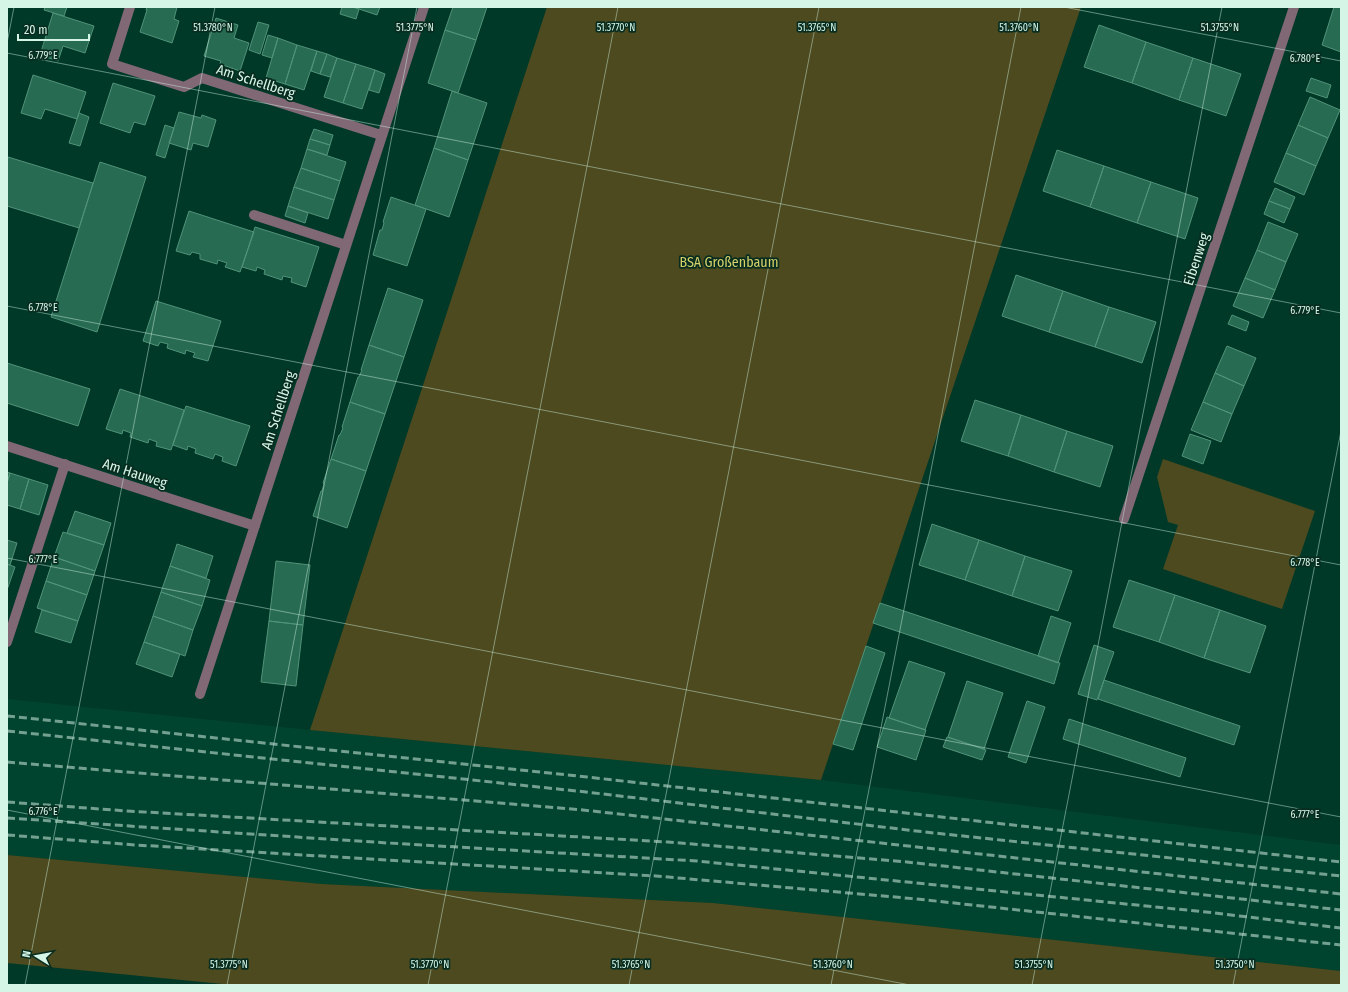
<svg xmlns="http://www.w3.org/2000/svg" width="1348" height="992" font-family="'Fira Sans Condensed',sans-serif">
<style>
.built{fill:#004430}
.green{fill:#4c4a1e}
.building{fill:#276b52;stroke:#519379}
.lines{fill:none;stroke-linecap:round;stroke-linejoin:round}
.lane{stroke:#816875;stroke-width:10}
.street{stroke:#816875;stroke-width:10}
.rail{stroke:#74a090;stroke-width:3;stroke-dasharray:8 4;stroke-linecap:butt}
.ticks{fill:none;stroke:#d5f6e7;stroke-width:1;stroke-opacity:0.45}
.labels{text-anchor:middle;stroke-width:3.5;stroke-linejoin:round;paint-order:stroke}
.street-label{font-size:14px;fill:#d5f6e7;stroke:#082d20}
.park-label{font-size:14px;fill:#d5d069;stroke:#082d20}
.ticks-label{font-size:10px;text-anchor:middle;fill:#d5f6e7;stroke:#082d20;stroke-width:3.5;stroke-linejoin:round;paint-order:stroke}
</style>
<rect width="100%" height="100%" fill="#003928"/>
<path class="built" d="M7,699L310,730L821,780L1341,845V971L713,903L322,884L7,855Z"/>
<path class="green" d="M547,7H1081L821,780L310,730Z
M1163,459L1315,511L1282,609L1163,569L1178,525L1168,522L1157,477Z
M7,855L322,884L713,903L1341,971V985H233L7,963Z"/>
<path class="building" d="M45,7H67L64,16L44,10Z
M147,7H177L174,19L179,21L172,43L140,32L147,10H146Z
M342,7H353L359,9L356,19L340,14Z
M353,7H380L377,15Z
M453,7H487L476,40L445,30Z
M1334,7H1341V52L1322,45Z
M53,13L94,26L85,53L63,46L58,61L40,55Z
M216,18L238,25L234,38L249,43L240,71L220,64L221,61L204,56Z
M258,22L269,25L260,54L249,50Z
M1099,25L1146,42L1132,83L1084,67Z
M445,30L476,40L458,93L428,83Z
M268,35L278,38L272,58L262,55Z
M278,38L297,45L285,84L266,78Z
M1146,42L1193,58L1179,100L1132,83Z
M297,45L317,51L304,90L285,84Z
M317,51L327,54L320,74L311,71Z
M327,54L337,58L330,77L320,74Z
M337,58L356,64L343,103L324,97Z
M1193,58L1241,74L1226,116L1179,100Z
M356,64L375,70L362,109L343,103Z
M375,70L385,74L379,93L369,90Z
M33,75L86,92L77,119L45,109L41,119L21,113Z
M1311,78L1331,85L1327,98L1306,91Z
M113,83L155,96L145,125L134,122L130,133L100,123Z
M452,91L487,103L468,160L434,148Z
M1310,97L1340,110L1328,138L1298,125Z
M179,112L201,118L202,115L216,120L208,147L193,143L191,150L169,143Z
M79,113L89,117L80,146L69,143Z
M165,125L174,128L165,158L156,155Z
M1298,125L1328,138L1316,166L1286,153Z
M314,129L333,135L330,145L310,139Z
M310,139L330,145L327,155L307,149Z
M434,148L468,160L449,217L415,205Z
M307,149L346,162L340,181L301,168Z
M1057,150L1104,166L1090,207L1043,191Z
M1286,153L1316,166L1304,195L1274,182Z
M8,157L93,183L79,228L7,206V161Z
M100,162L146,177L97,332L51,317Z
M1104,166L1151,182L1137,223L1090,207Z
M301,168L340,181L334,200L294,187Z
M1151,182L1198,198L1185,239L1137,223Z
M294,187L334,200L328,219L288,206Z
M1275,188L1295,197L1290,209L1269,201Z
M391,197L426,209L407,266L373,255L380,230H382L384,223L383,222Z
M1269,201L1290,209L1284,223L1264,214Z
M288,206L308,213L305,223L285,216Z
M189,211L254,232L240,272L225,267L227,263L218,260L217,264L200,259V254L192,252L190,255L176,251Z
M1268,222L1298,234L1286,262L1257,250Z
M255,227L319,247L306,287L291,282L292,278L283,276L282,280L264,274L265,270L257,267L256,271L242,267Z
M1257,250L1286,262L1275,290L1245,278Z
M1016,275L1063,291L1049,332L1002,316Z
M1245,278L1275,290L1263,318L1233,306Z
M388,288L423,300L404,357L369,345Z
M1063,291L1109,307L1095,347L1049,332Z
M156,301L221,321L208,361L193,357L195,353L186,350L185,354L167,348L168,344L160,342L158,346L143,341Z
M1109,307L1156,322L1142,363L1095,347Z
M1232,315L1249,322L1246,331L1228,324Z
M369,345L404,357L385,414L350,402L358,377H359L362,370H361Z
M1227,346L1256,358L1244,386L1215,373Z
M7,363L90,389L78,426L7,403Z
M1215,373L1244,386L1232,414L1203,402Z
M120,389L184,410L171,450L156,446L157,442L149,439L148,443L130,437L131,433L123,430L122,434L106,429Z
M975,400L1021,415L1008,456L961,441Z
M350,402L385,414L366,471L331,459L339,435H340L343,428L342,427Z
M1203,402L1232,414L1221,442L1191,430Z
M186,406L250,426L236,466L222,461L223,457L215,454L213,459L195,453L196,449L188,446L187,450L173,445Z
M1021,415L1067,431L1054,472L1008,456Z
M1067,431L1113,446L1100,487L1054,472Z
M1190,434L1211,441L1203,464L1182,456Z
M331,459L366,471L347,528L313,516L321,491H322L324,484L323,483Z
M7,472L10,473L7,483Z
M10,473L29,479L20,509L7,505V483Z
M29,479L48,485L39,515L20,509Z
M75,511L111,523L104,545L67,533Z
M932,524L979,540L965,580L919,565Z
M63,532L104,545L95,571L54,557Z
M7,540L17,543L10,565L7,564Z
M979,540L1025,556L1012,596L965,580Z
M177,544L213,556L206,578L170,566Z
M1025,556L1072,571L1058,611L1012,596Z
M54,557L95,571L87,595L46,581Z
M276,561L310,565L303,625L269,621Z
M7,564L15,567L7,590Z
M170,566L210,580L202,606L161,592Z
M1129,580L1175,595L1159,642L1113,627Z
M46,581L87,595L78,621L37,608Z
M161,592L202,606L193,630L153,616Z
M1175,595L1220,610L1204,658L1159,642Z
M880,603L1060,663L1054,684L873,623Z
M42,610L78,621L71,643L35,632Z
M1220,610L1266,626L1250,673L1204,658Z
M153,616L193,630L185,656L144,642Z
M1051,616L1071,623L1058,663L1038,656Z
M269,621L303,625L296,686L261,682Z
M144,642L180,654L172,677L136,664Z
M1094,645L1114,652L1097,700L1078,694Z
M866,646L885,653L853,750L833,744Z
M909,661L945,673L925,730L889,718Z
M1104,680L1240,726L1234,745L1098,699Z
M967,681L1003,693L984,749L948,737Z
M1027,701L1045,707L1026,763L1008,757Z
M887,717L926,730L916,760L877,747Z
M1069,719L1186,758L1180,777L1063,739Z
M947,737L986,750L982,760L943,747Z"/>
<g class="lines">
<path class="lane" d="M254,215L346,245
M7,642L65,464"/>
<path class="street" d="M130,7L112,64L184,87L202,78L381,135
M7,446L255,526
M1124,519L1294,7
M200,694L424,7"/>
<path class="rail" d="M7,716L587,777L1341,862
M7,731L586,792L925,832L1341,876
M7,762L583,810L1341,894
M7,802L127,811L668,842L907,862L1341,910
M7,818L388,843L697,861L1206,912L1341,928
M7,835L136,845L656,876L917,899L1341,945"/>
</g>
<path class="ticks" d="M1064,7L1341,61M7,43L14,7M7,53L1341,313M7,306L1341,565M7,558L1341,817M7,810L910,985M25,985L215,7M227,985L417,7M428,985L618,7M629,985L819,7M831,985L1021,7M1032,985L1222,7M1233,985L1341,431"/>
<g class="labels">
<g class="street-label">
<text transform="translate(256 81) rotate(18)" y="5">Am Schellberg</text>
<text transform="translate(1196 259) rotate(-72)" y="5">Eibenweg</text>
<text transform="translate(278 410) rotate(-72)" y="5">Am Schellberg</text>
<text transform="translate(135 473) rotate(18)" y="5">Am Hauweg</text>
</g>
<g class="park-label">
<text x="729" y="267">BSA Großenbaum</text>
</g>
</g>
<g class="ticks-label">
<text x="213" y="31">51.3780°N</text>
<text x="415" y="31">51.3775°N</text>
<text x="616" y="31">51.3770°N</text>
<text x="817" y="31">51.3765°N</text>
<text x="1019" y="31">51.3760°N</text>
<text x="1220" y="31">51.3755°N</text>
<text x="43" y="59">6.779°E</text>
<text x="1305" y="62">6.780°E</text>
<text x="43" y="311">6.778°E</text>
<text x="1305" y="314">6.779°E</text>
<text x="43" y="563">6.777°E</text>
<text x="1305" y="566">6.778°E</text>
<text x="43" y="815">6.776°E</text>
<text x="1305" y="818">6.777°E</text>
<text x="229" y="968">51.3775°N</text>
<text x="430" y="968">51.3770°N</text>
<text x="631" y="968">51.3765°N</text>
<text x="833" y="968">51.3760°N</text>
<text x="1034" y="968">51.3755°N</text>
<text x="1235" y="968">51.3750°N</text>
</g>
<rect width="1348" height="992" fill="none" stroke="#d5f6e7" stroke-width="16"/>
<g transform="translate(36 956) rotate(281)" stroke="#082d20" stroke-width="3" paint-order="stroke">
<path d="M0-3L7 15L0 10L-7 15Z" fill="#d5f6e7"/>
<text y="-6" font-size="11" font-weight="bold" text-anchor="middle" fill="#d5f6e7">N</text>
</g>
<path d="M18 34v6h71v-6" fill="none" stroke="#d5f6e7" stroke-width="2"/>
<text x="24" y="34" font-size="12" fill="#d5f6e7" stroke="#082d20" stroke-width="3" paint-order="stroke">20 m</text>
</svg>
